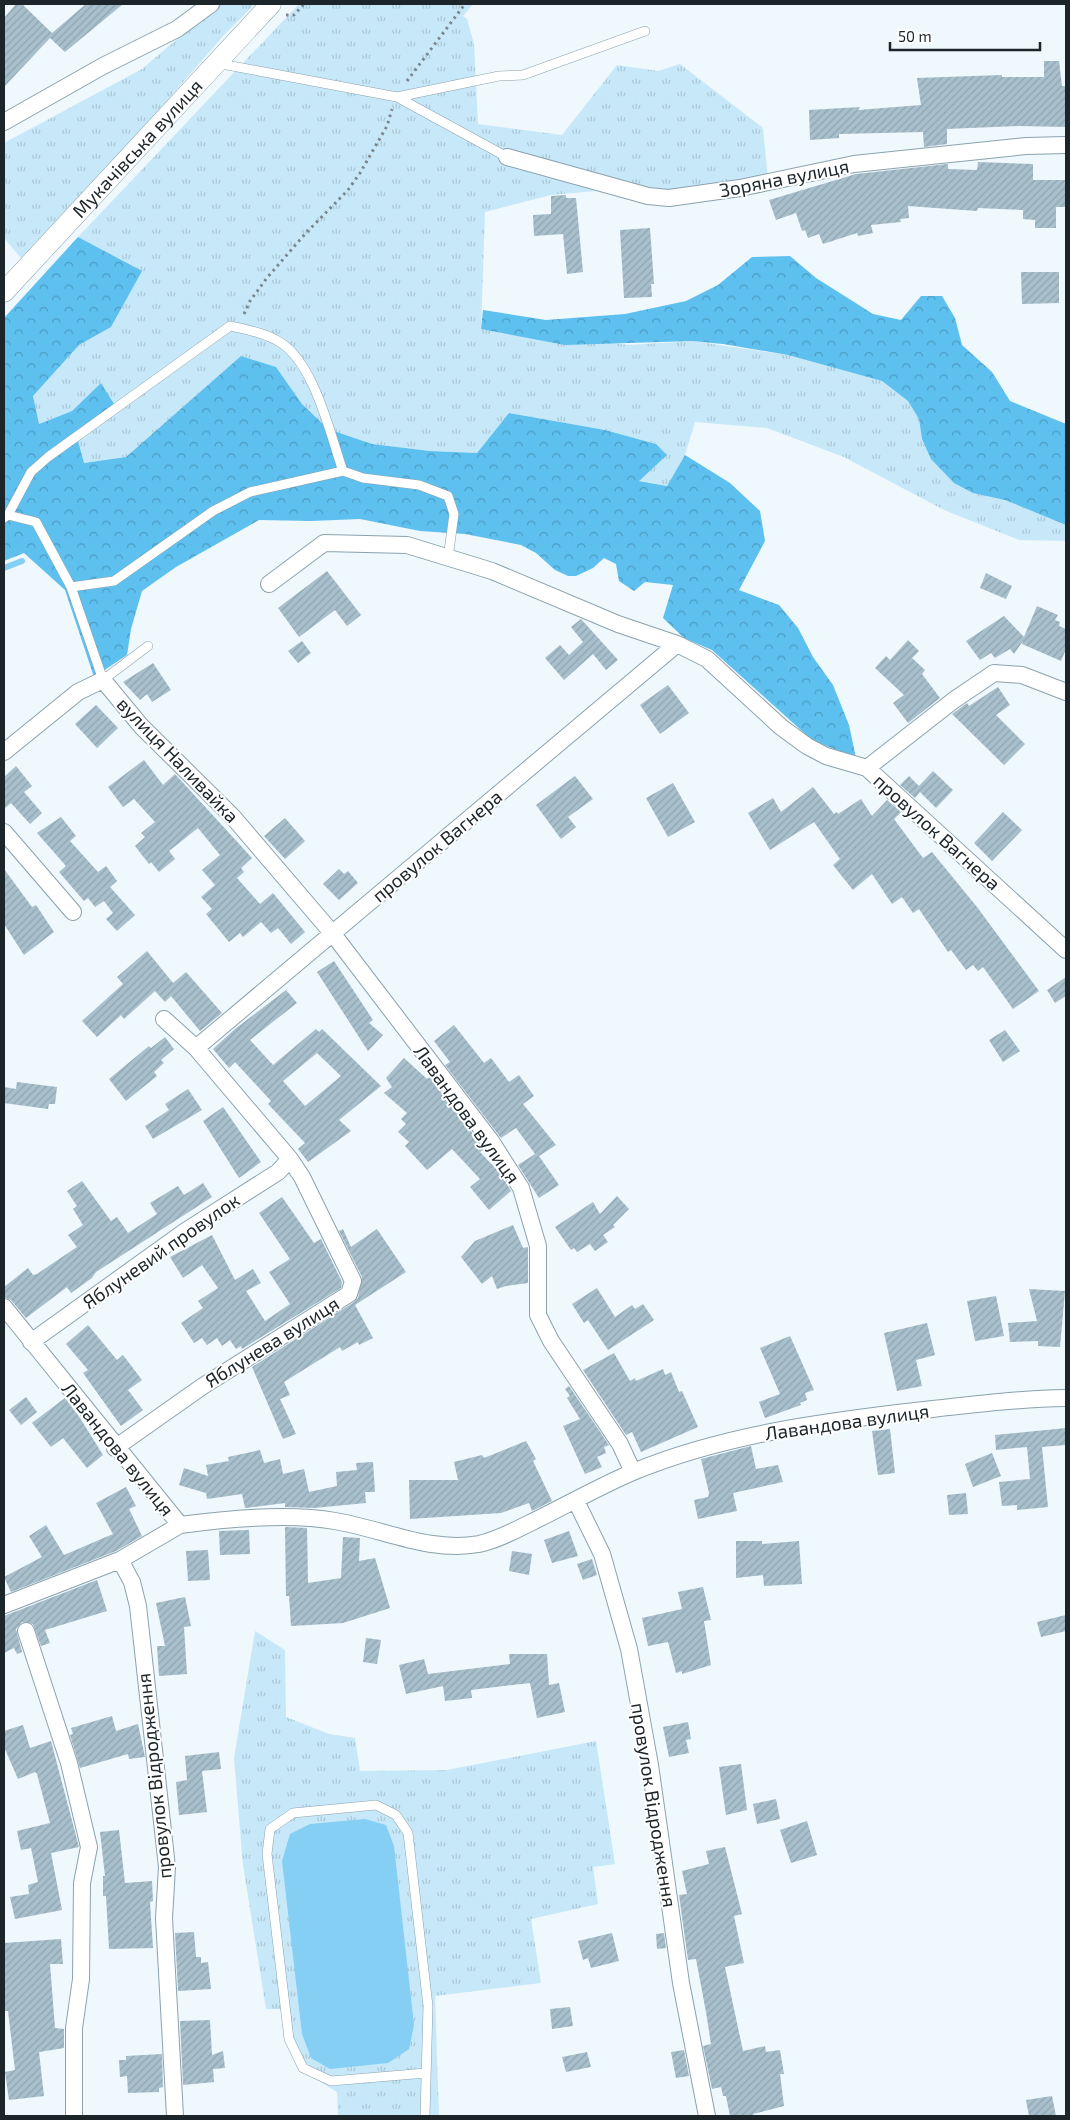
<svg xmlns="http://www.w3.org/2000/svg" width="1070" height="2120" font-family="'Exo 2',sans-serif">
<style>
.grass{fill:url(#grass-tufts)}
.forest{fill:url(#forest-crowns)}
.water{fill:#85cff5}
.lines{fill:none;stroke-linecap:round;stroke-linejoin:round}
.stream{stroke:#85cff5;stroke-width:6}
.building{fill:url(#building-hatch);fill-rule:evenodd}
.service-casing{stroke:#8ba2ae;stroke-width:10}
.minor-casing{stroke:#8ba2ae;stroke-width:18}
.tertiary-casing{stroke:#8ba2ae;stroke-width:21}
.path{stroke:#7d868b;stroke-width:3;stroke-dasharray:2.5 4;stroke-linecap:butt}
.service{stroke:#fff;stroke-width:9}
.minor{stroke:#fff;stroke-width:16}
.tertiary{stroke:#fff;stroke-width:20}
.labels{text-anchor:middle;stroke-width:4;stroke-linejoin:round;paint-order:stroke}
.street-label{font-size:19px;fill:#1c252a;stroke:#fff}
</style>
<defs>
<pattern id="grass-tufts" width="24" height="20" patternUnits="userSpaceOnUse" patternTransform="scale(1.25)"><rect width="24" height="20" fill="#c7e8f9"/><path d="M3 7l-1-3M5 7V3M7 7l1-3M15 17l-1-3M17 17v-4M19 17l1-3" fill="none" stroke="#aac7d6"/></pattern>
<pattern id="forest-crowns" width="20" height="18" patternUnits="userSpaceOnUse" patternTransform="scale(1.25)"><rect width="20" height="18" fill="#5dc0ef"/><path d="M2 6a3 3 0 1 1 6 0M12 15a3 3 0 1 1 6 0" fill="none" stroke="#4c9cc2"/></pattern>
<pattern id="building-hatch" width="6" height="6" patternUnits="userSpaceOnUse" patternTransform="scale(1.25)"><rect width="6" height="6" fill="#a8bfcc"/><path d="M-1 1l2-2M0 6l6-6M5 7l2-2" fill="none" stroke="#90a4af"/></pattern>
</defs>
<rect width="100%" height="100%" fill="#eef8fd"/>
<path class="grass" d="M218,4H255L224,35L150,120L21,258L4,238V143L142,69Z
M299,4H473L463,16L467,19L474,44L478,124L562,135L617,65L658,71L680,64L763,128L768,179L669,192L628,183L606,190L551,195L485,212L481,329L629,345L692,341L788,355L882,381L908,401L919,419L922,439L1005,500L1066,525V541L1019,540L944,510L844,457L767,428L695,422L685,455L667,486L638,480L656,444L605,430L509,413L477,453L430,451L372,444L328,429L302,404L276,367L241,356L126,457L84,463L77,437L101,383L72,411L38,424L33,396L79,345L111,327L141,271L78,237Z
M255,1631L285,1650L286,1717L329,1734L355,1738L360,1771L447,1770L596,1741L615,1864L593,1867L598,1904L531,1919L541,1983L435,1996L439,2116H338L337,2092L299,2069L282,2009H266L243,1865L234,1758Z"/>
<path class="forest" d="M78,237L142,271L111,327L79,345L33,396L39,424L72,411L101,383L114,404L77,437L84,463L126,457L241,356L276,367L302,404L328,429L372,444L430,451L477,453L509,413L605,430L656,444L667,455L639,481L667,486L685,455L730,483L760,511L765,541L739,590L779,605L798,628L813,657L833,685L849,725L856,758L812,740L712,650L684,638L663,618L673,585L645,582L634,591L619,581L616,564L604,558L593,568L576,576H568L555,570L536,553L521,545L465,534L420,531L360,519L311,521L259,520L176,567L142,591L131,629L127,655L94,677L65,590L24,553L4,561V318Z
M790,256L816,278L873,314L901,320L921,296H942L955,318L962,345L992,372L1010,401L1066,424V525L1005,500L973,493L954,483L931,459L922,439L919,419L908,401L882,381L788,355L723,344L692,341L565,345L481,329L483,310L546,320L625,314L686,301L718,285L752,257Z"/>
<path class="water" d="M365,1819L386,1825L394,1846L414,2025L409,2049L388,2063L330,2069L311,2058L302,2034L282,1861L290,1834L310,1824Z"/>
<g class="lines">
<path class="stream" d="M4,568L22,561"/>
</g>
<path class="building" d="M16,4H22L52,33L86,4H123L65,52L50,38L4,87V18Z
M1044,61H1059L1062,86H1066V127L1019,126L947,129V144L924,147L923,132L839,134V138L810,140L809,110L860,107L858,110L921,105L917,78L1002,75V77H1044Z
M978,162L1033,164V180H1066V207H1056V228H1035V220L1023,219V210L978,208L977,211L908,206L909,218L900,219L901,222L871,225L873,233L858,236L857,233L823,244L819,234L808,238L805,230L802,231L796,213L776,220L769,200L856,174L948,164V169L977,170Z
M566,195V198H576L583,272L567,274L563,234L534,236L533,215L551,214V196Z
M650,228L654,284H651L652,297L624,298L620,230Z
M1021,272H1059V303L1022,304Z
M327,571L361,615L347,626L335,610L299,637L278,608Z
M986,573L1012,586L1006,599L980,588Z
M1037,606L1058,615L1055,620L1060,622L1059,626L1066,629V649L1061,661L1022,644L1023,641L1014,654L1010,649L995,658L991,653L980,660L966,641L1004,616L1024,637Z
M581,619L618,660L606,670L593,654L564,680L545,658L560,645L569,655L583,642L571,627Z
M908,640L919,651L912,658L925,670L922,674L940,698L908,723L893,703L904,695L875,668L886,656L890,660Z
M302,641L311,653L298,663L288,651Z
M153,663L171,690L152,702L147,694L140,700L123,682Z
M668,685L689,713L660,734L640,705Z
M998,687L1010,705L996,715L1025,744L1004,765L952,714L967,703L969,706Z
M96,705L118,728L97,748L75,724Z
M144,760L163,785L175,774L252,858L241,868L244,872L237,878L260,904L273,893L305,932L291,944L278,928L271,933L261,922L243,937L240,933L229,942L206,914L212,909L201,897L215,885L202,870L220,855L198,828L169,851L175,859L159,872L151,862L149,864L135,846L145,837L141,833L155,822L134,799L123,807L108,787Z
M16,766L32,786L24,792L42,813L30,824L11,803L4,809V777Z
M933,771L953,790L936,808L920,792L915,798L900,785L909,776L919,786Z
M575,776L593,799L568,817L576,827L561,839L536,805Z
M673,783L695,822L668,837L646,798Z
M813,787L834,814L837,812L838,814L861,799L872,816L887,800L901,812L894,819L923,858L932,852L977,907L1039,991L1013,1009L983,967L978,971L973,965L966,970L951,950L948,952L919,909L913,913L902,897L892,904L872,874L853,890L833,865L840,859L814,822L770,850L748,813L773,798L781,812Z
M1003,812L1022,830L992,861L974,843Z
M61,817L76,836L70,841L98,872L106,866L117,881L110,887L135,915L117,931L106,919L113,913L104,901L95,907L88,898L84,901L59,872L66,866L37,833Z
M285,818L305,841L285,859L264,836Z
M4,869L32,907L36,905L54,932L24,955L4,924Z
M339,869L344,874L348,871L358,883L339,900L323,884Z
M147,951L173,983L186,972L222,1013L200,1031L171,996L165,1002L155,991L124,1019L121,1015L97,1037L82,1021L123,984L117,977Z
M334,961L373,1020L369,1023L383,1035L368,1051L317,972Z
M1066,977V996L1055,1003L1047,990Z
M286,990L297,1003L250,1040L273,1065L316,1029L319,1032L322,1029L381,1086L339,1120L351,1131L308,1162L298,1149L305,1143L268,1104L271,1101L235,1062L229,1068L213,1049L235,1029ZM317,1053L341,1076L305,1106L283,1081Z
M454,1025L484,1063L491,1058L509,1082L519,1075L534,1096L523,1104L556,1145L539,1156L559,1185L539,1198L518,1165L535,1154L516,1128L501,1138L445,1065L450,1062L434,1041Z
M1005,1030L1020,1051L1003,1062L989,1040Z
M165,1037L174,1049L161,1060L164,1063L154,1072L157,1076L126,1101L109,1079L149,1046L151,1048Z
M404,1058L427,1079L430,1077L483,1147L484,1149L480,1152L500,1173L511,1191L489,1210L470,1187L480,1179L452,1149L427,1170L405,1146L409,1142L398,1132L406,1124L401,1119L407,1113L384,1093L392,1087L386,1078Z
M17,1082L57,1087L55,1104H49L48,1109L4,1103V1087L16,1089Z
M188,1089L202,1110L153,1139L145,1126L169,1110L165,1104Z
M223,1107L261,1162L239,1178L203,1121Z
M82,1181L111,1221L117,1217L128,1233L157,1214L150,1203L178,1186L184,1195L203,1183L212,1197L96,1272L92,1278L71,1293L67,1287L26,1318L11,1300L4,1297V1287L28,1268L33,1275L37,1274L77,1247L68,1235L83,1225L73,1209L77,1206L67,1191Z
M617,1196L629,1209L613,1225L615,1227L603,1235L608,1242L595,1251L590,1244L577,1252L574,1248L571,1250L555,1227L593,1202L600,1214Z
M282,1197L314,1243L321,1239L342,1282L341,1288L242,1349L241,1346L236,1349L230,1340L222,1346L217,1338L207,1345L202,1338L194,1343L181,1323L203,1308L198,1301L218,1288L202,1265L183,1278L170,1257L212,1235L235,1280L253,1269L261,1283L246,1291L265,1321L290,1304L269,1272L290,1259L259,1213Z
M513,1225L523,1248L528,1247V1283L506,1286L497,1289L492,1276L482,1284L461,1257L475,1241Z
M343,1229L351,1247L377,1229L406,1272L355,1305L373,1338L359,1345L358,1342L342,1351L340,1347L284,1382L290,1395L280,1399L296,1434L283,1439L252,1367L354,1302L358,1298L362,1277L339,1231Z
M597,1288L615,1317L632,1305L635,1309L643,1304L654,1320L608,1350L588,1320L584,1323L572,1304Z
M1029,1289L1065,1291L1060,1347L1038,1346V1341L1010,1342L1008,1323L1037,1321Z
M996,1296L1004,1336L975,1341L967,1301Z
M927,1323L935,1355L916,1360L922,1386L897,1391L884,1333Z
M88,1325L117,1360L123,1355L142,1380L128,1390L143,1410L121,1426L83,1373L88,1370L66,1344Z
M790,1336L814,1390L805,1393L807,1400L800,1403L801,1405L765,1418L759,1402L780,1394L760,1348Z
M614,1353L630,1381L635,1378L636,1381L663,1369L665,1375L671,1372L679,1392L682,1391L698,1427L641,1452L632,1432L626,1435L583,1370Z
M569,1386L609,1445L604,1447L606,1453L597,1457L602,1467L585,1474L563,1426L580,1419L567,1398L570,1396L565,1389Z
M26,1397L37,1412L21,1425L9,1410Z
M65,1398L80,1418L103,1455L87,1468L63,1438L51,1447L32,1423Z
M1066,1428V1445L1042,1447L1048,1507L1017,1510V1505L1002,1506L999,1482L1030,1479L1027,1447L996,1450L995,1435Z
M890,1429L895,1473L878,1475L872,1431Z
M526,1441L536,1459L533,1461L552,1501L532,1511L529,1503L501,1513L410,1519L409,1480H458L454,1462L482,1455L484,1458Z
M751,1446L756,1469L778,1465L783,1482L733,1493L737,1511L698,1519L694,1500L708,1497L709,1493L701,1459Z
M260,1450L264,1463L280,1459L283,1474L304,1469L309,1492L337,1486L336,1472L357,1470L356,1463L373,1462L375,1492H365L366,1503L314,1508L285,1507V1503L245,1508L242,1494L207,1499L206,1493L179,1485L184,1468L208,1476L206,1465L229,1461L228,1457Z
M992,1453L1001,1476L973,1487L965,1464Z
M126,1487L136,1506L129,1509L142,1536L116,1551L11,1592L4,1577L42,1557L29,1536L46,1525L64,1555L113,1534L96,1503Z
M966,1493L968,1514L949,1515L947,1495Z
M285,1527L307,1528L308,1583L341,1578L343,1537L360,1538L359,1561L375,1558L390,1608L343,1623L291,1626L289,1596H286Z
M249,1530L250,1554L220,1555L219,1531Z
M569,1531L578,1556L552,1563L544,1540Z
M736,1541H762V1544L799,1541L802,1584L764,1586L763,1575L736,1578Z
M208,1550L210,1580L188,1581L186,1551Z
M512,1551L532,1554L529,1575L509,1571Z
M592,1559L597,1575L583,1580L577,1564Z
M97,1580L107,1611L45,1630L50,1643L41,1646L33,1624L22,1622L16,1629L22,1652L17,1654L14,1648L4,1653V1616Z
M703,1587L711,1620L704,1621L711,1665L682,1674V1671L676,1673L668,1642L648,1646L642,1618L682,1609L678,1592Z
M185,1597L191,1626L184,1627L187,1674L159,1676L157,1646H165L156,1603Z
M1066,1615V1631L1041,1637L1037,1622Z
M366,1638L381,1640L377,1664L363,1662Z
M509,1654H547L549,1685L559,1683L565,1712L537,1718L530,1683L471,1690L472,1698L445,1701L443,1686L406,1694L399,1665L424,1659L428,1674L510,1664Z
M112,1716L116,1731L138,1724L145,1757L129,1759L128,1754L80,1768L70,1735L73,1734L71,1728Z
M688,1722L691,1739L686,1740L689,1753L669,1757L663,1727Z
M23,1725L30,1748L51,1741L79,1847L51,1853L62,1910L15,1919L10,1897L29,1894L28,1885L38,1882L31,1848L21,1850L17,1831L50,1823L37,1774L35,1772L18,1779L4,1747V1731Z
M219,1752L221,1769L202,1771L207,1812L179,1815L176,1782L187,1780L185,1756Z
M741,1764L747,1810L726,1815L719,1767Z
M776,1799L780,1819L757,1824L753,1804Z
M807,1821L817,1855L791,1863L780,1830Z
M119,1830L125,1883L152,1881L153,1901L150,1902L153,1948L109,1949L106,1896H103V1876H105L100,1832Z
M725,1847L742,1914L734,1916L744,1963L725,1967L743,2051L765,2046L766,2052L780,2050L784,2074H780L784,2106L753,2114L754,2116H730L726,2096H723L721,2087L712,2089L703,2046L711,2044L706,2012L696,1959L688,1960L679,1895L687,1894L682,1871L709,1864L706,1851Z
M194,1932L196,1957H201V1963L208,1962L211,1989L178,1991L175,1933Z
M612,1933L619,1961L591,1968L588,1958L583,1960L578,1941Z
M664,1933L666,1948L657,1949L656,1934Z
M61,1939L63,1964H50L55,2028L64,2029V2048L39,2052L44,2096L9,2100L5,2072L15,2070L8,2011H4V1943Z
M570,2007L573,2026L552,2029L550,2009Z
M210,2020L212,2055L223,2051L225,2068L213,2069L214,2082L183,2085L180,2021Z
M684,2050L689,2076L676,2078L671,2052Z
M587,2052L591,2067L566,2072L562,2057Z
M162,2054L163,2087L159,2088V2092L128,2093L127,2076L120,2077L119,2060H126V2056Z
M1052,2096L1056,2116H1029L1026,2100Z"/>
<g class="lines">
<g class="service-casing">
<path id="service" d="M216,63L397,97L507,157
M397,97L499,76L523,75L645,31
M8,515L36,522L71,587L103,680L148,646
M4,518L8,515L31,472L48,457L230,326C246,329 264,333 278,341C314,361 330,434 343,471L363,478L419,485L448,496L454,514L448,558
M71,587L114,581L213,511L250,492L343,471
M425,2116L428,2006L408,1833L396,1815L376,1805L293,1813L270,1829L267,1854L289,2039L303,2068L331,2081L426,2073"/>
</g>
<g class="minor-casing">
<path id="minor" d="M4,122L103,66L177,29L211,4
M507,157L648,196L669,198L740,188L854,164L1026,146L1066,145
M269,584L324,543L407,545L492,571L618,624L677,644L707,659L781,727L807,746L826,756L867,768L1066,950
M4,752L78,692L103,680L141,726L233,817L333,934L491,1141L521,1188L538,1246V1315L551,1341L620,1444L633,1472
M867,768L954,700L994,673L1022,675L1066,692
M4,832L73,912
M196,1048L677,644
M4,1307L180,1525C225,1519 290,1513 335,1521C383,1529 430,1553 479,1544C497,1540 514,1531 530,1523C565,1506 598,1487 633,1472C720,1436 814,1423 906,1412C960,1406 1012,1399 1066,1398
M31,1342L184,1232L278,1172L290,1159
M115,1448L203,1386L349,1294L353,1281L302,1177L290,1159L196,1048L164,1019
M576,1501L602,1554L629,1649L650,1765L681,1983L707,2116
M120,1560L132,1582L138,1606L167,1867L164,1918L175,2116
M4,1605L120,1560L180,1525
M26,1631L69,1763L89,1847L82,1883L81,1979L74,2028V2116"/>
</g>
<g class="tertiary-casing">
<g id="tertiary">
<path id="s1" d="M4,292L271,4"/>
</g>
</g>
<path class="path" d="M286,15H294L304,4
M407,81L465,4
M244,314L250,301L266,279L305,234L348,190L360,173L387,126L392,109"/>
<use href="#service" class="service"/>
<use href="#minor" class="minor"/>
<use href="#tertiary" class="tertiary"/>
</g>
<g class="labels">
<g class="street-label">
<text dy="7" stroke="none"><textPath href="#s1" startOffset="196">Мукачівська вулиця</textPath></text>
<text transform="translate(784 178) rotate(-11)" y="7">Зоряна вулиця</text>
<text transform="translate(178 760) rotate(46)" y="7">вулиця Наливайка</text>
<text transform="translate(937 832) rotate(42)" y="7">провулок Вагнера</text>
<text transform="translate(437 846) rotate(-40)" y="7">провулок Вагнера</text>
<text transform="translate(467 1114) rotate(54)" y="7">Лавандова вулиця</text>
<text transform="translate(161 1251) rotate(-35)" y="7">Яблуневий провулок</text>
<text transform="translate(272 1342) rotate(-32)" y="7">Яблунева вулиця</text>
<text transform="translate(847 1422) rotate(-8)" y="7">Лавандова вулиця</text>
<text transform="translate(118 1449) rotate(51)" y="7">Лавандова вулиця</text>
<text transform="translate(154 1776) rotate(-96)" y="7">провулок Відродження</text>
<text transform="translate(654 1805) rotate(81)" y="7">провулок Відродження</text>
</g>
</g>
<rect width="1070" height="2120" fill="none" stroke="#1c252a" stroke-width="10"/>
<path d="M890 42v8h150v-8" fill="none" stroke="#1c252a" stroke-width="2.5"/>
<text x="898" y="42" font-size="15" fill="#1c252a" stroke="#ffffff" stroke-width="4" paint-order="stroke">50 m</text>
</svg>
